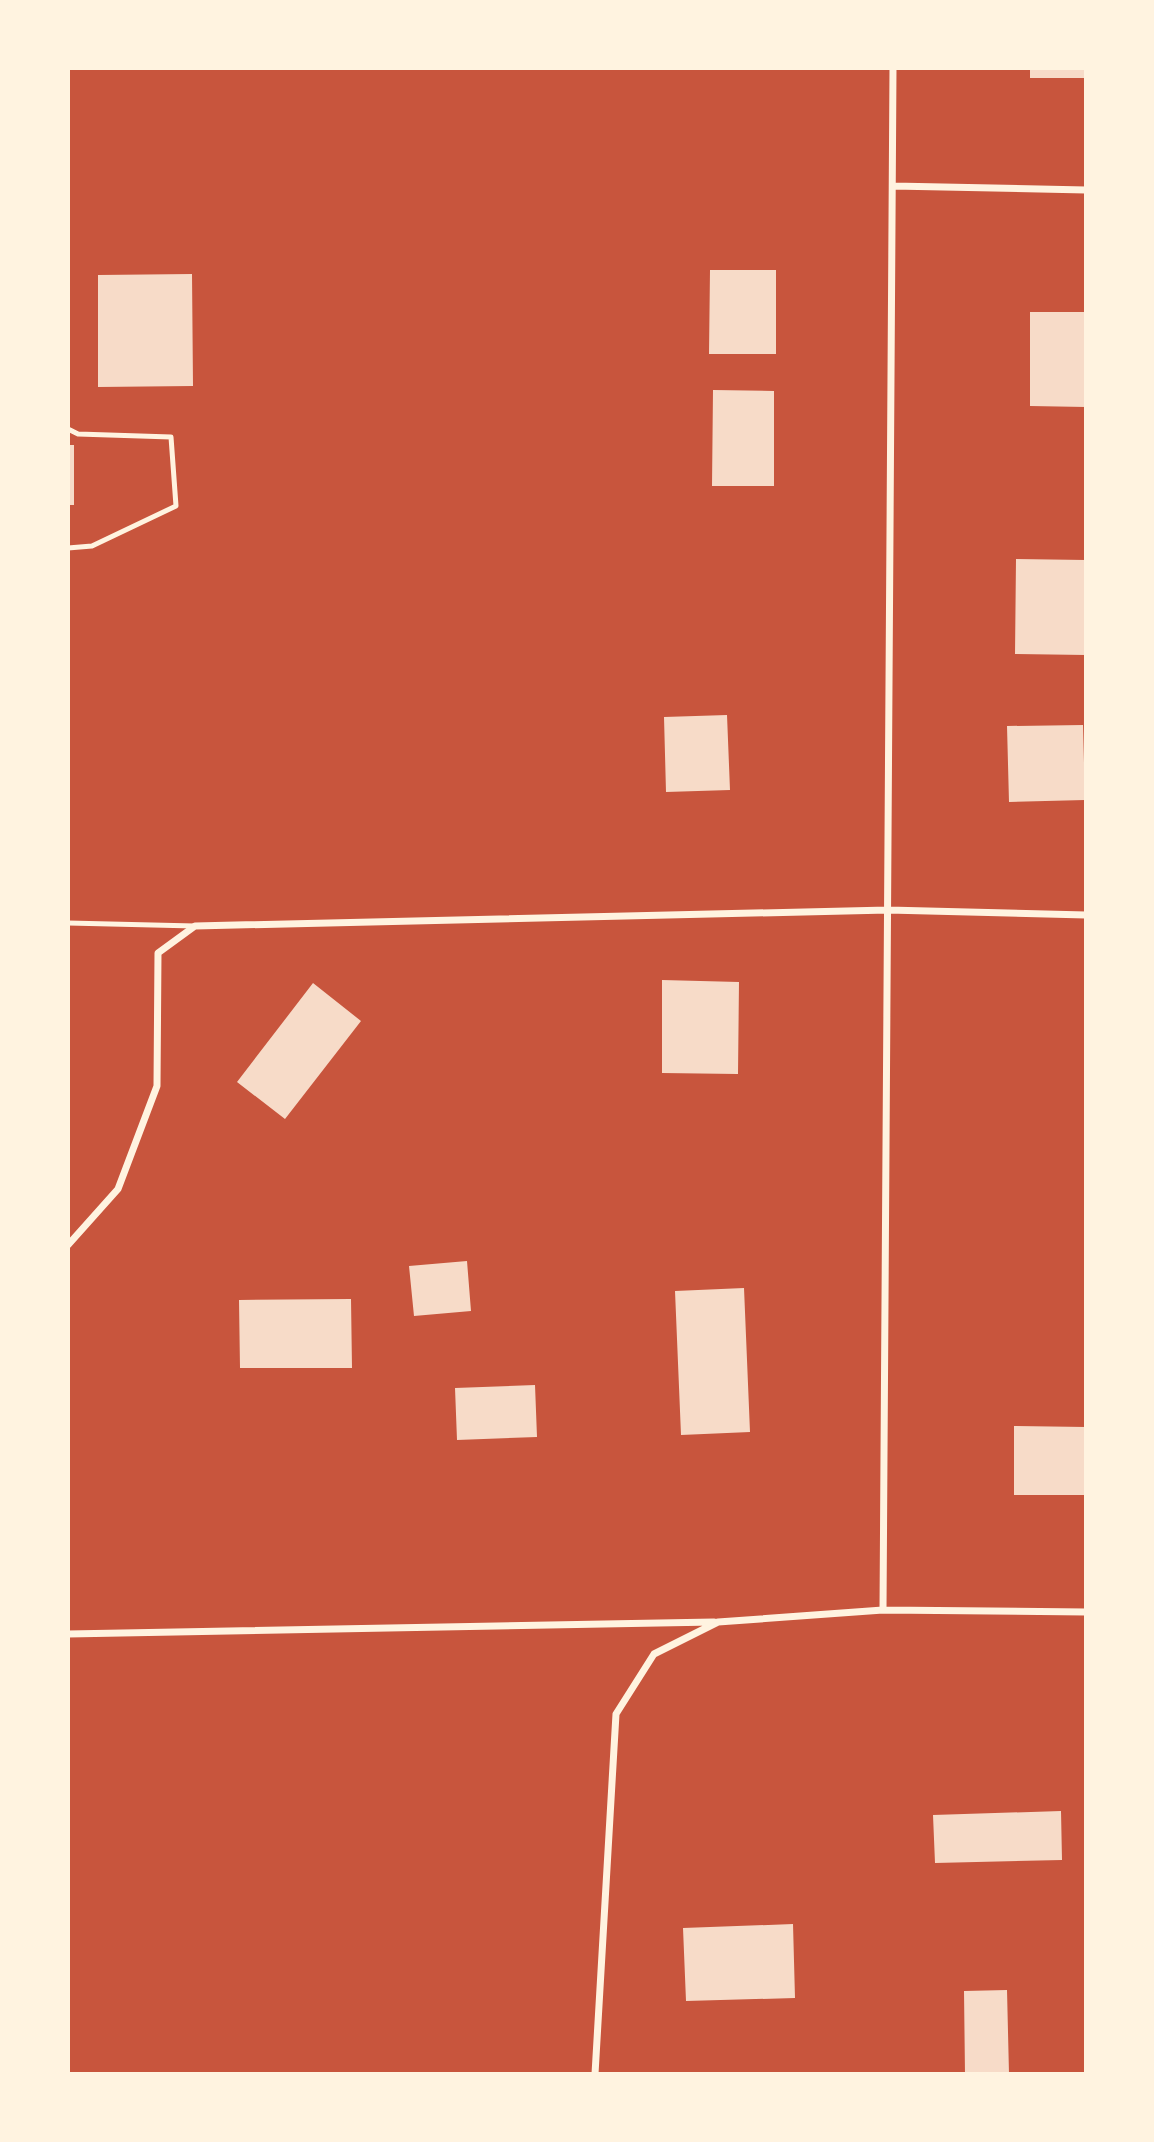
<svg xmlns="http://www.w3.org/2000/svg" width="1154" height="2142" font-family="Mulish,sans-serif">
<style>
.building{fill:#f7dbc8}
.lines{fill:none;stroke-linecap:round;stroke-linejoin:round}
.service{stroke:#fff3e0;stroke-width:5}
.minor{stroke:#fff3e0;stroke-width:7}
</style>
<rect width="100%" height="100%" fill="#c8553d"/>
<path class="building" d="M1030,68H1086V78H1030Z
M710,270H776V354H709Z
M192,274L193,386L98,387V275Z
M1030,312H1086V407L1030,406Z
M713,390L774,391V486H712Z
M68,445H74V505H68Z
M1016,559L1086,560V655L1015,654Z
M727,715L730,790L666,792L664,717Z
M1083,725L1085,800L1009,802L1007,726Z
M662,980L739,982L738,1074L662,1073Z
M313,983L361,1021L285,1119L237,1082Z
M467,1261L471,1311L414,1316L409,1266Z
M744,1288L750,1432L681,1435L675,1291Z
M351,1299L352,1368H240L239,1300Z
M535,1385L537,1437L457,1440L455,1388Z
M1014,1426L1086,1427V1495H1014Z
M1061,1811L1062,1860L935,1863L933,1815Z
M793,1924L795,1998L686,2001L683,1928Z
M1007,1990L1009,2074H965L964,1991Z"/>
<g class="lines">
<path class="service" d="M68,429L78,434L171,437L176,506L92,546L68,548
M68,923L195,926"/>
<path class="minor" d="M893,186L1086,190
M68,1245L118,1189L157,1086L158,953L195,926L888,910L1086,915
M883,1610L893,68
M68,1634L714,1622
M595,2074L616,1714L654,1654L718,1622L883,1610L1086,1612"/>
</g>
<rect width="1154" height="2142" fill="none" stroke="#fff3e0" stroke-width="140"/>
</svg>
